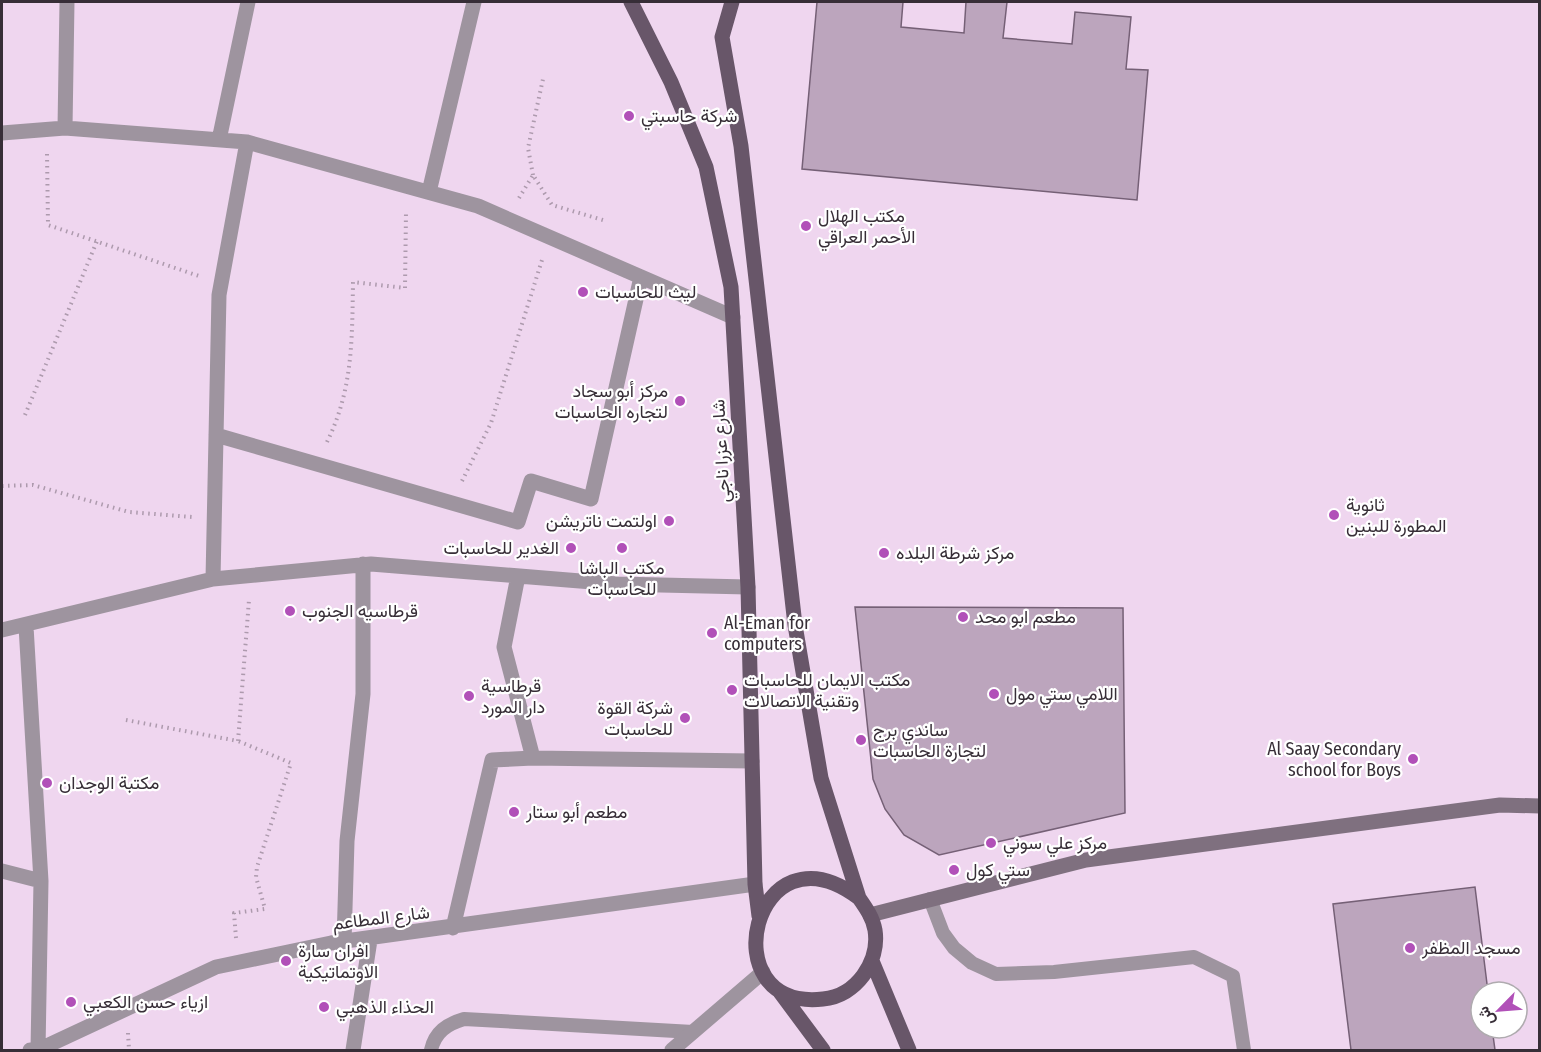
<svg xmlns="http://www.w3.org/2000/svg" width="1541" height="1052" font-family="'Fira Sans Condensed',Vazirmatn,sans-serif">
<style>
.building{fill:#bca5bd;stroke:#756076;stroke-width:1.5}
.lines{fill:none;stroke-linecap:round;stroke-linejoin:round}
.path{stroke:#ad9aad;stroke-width:4;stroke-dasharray:1.5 4.5;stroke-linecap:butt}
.lane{stroke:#9e949f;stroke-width:14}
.street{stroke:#9e949f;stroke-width:15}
.secondary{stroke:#7f707f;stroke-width:15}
.primary{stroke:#685669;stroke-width:15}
.poi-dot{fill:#b150b8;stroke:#fff;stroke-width:2}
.labels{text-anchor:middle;stroke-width:4.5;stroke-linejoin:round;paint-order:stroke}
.poi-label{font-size:18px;fill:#372e37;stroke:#fff;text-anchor:start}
.street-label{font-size:18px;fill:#372e37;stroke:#fff}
</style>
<rect width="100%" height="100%" fill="#efd6ef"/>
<path class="building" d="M817,2H903L901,27L964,33L966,2H1007L1003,38L1072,44L1075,12L1131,17L1126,69L1148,70L1137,200L802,169Z
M855,607L1123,608L1125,813L939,855L904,835L885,809L873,779Z
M1475,887L1488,992H1481V1028H1492L1495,1050H1351L1333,904Z"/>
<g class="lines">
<path class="path" d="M47,154L48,225L199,276
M533,175L528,148L543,79
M519,198L533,175L552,205L603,220
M25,415L97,241
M327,442C353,389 352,340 353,282L405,288L406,212
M462,481L491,423L542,260
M2,486L33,485L129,512L192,517
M126,720L238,741L249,600
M236,938L234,913L265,909L256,877L257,867L291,763L238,741
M128,1033L129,1050"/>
<path class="lane" d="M930,899L943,933L954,948L972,963L996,974L1054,972L1194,957L1233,976L1244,1050
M431,1050C435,1032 447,1024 464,1019L693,1032"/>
<path class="street" d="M65,128L67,2
M2,133L65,128L247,142L478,206L733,317
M219,140L248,2
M429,192L474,2
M216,435L518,522L531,481L591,499L641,277
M213,579L219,295L247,142
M26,626L41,881L38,1050
M2,630L213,579L371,564L617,584L748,587
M533,758L752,761
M2,871L41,881
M453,928L492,760L533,758L504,647L518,576
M344,942L347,841L363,694V564
M30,1050H38L216,967L331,943L755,884
M353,1050L370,940
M672,1050L763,972"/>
<path class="secondary" d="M870,915L1086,860L1500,805L1540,806"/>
<path class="primary" d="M631,2L671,82L706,167L731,287L748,587L755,884L759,916
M732,2L722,37L741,146L795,625L821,778L859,898C866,908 873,918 875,930C880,962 856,996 823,999C709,1012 753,818 859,898
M872,961L909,1050
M780,992L823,1050"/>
</g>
<g class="poi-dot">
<circle cx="629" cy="116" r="6"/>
<circle cx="806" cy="226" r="6"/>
<circle cx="583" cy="292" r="6"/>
<circle cx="680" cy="401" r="6"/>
<circle cx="1334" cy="515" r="6"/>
<circle cx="669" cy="521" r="6"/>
<circle cx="571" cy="548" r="6"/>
<circle cx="622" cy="548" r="6"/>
<circle cx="884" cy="553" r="6"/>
<circle cx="290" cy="611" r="6"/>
<circle cx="963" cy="617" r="6"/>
<circle cx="712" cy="633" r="6"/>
<circle cx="732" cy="690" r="6"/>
<circle cx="994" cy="694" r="6"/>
<circle cx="469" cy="696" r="6"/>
<circle cx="685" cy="718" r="6"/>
<circle cx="861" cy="740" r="6"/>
<circle cx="1413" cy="759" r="6"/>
<circle cx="47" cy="783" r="6"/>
<circle cx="514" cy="812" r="6"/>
<circle cx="991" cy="843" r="6"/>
<circle cx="954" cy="870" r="6"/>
<circle cx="1410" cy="948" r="6"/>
<circle cx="286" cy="961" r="6"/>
<circle cx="71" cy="1002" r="6"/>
<circle cx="324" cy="1007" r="6"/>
</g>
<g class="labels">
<g class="poi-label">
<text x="641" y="122">شركة حاسبتي</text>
<text x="818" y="222">مكتب الهلال<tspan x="818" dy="21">الأحمر العراقي</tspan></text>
<text x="595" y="298">ليث للحاسبات</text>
<text x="668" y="397" text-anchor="end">مركز أبو سجاد<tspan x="668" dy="21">لتجاره الحاسبات</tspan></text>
<text x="1346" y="511">ثانوية<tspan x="1346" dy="21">المطورة للبنين</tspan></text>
<text x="657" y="527" text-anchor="end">اولتمت ناتريشن</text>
<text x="559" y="554" text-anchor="end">الغدير للحاسبات</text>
<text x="896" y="559">مركز شرطة البلده</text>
<text x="622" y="574" text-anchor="middle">مكتب الباشا<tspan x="622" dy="21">للحاسبات</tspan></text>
<text x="302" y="617">قرطاسيه الجنوب</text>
<text x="975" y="623">مطعم ابو محد</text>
<text x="724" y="629">Al-Eman for<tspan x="724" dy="21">computers</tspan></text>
<text x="744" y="686">مكتب الايمان للحاسبات<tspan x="744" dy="21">وتقنية الاتصالات</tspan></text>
<text x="481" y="692">قرطاسية<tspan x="481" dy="21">دار المورد</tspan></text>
<text x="1006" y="700">اللامي ستي مول</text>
<text x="673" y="714" text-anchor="end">شركة القوة<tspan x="673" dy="21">للحاسبات</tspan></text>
<text x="873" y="736">ساندي برج<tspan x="873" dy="21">لتجارة الحاسبات</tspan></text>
<text x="1401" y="755" text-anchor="end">Al Saay Secondary<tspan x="1401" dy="21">school for Boys</tspan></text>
<text x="59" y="789">مكتبة الوجدان</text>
<text x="526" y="818">مطعم أبو ستار</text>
<text x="1003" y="849">مركز علي سوني</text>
<text x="966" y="876">ستي كول</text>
<text x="1422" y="954">مسجد المظفر</text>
<text x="298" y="957">افران سارة<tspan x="298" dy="21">الاوتماتيكية</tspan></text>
<text x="83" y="1008">ازياء حسن الكعبي</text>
<text x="336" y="1013">الحذاء الذهبي</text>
</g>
<g class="street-label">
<text transform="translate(721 451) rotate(-93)" y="6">شارع عزرا ناجي</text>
<text transform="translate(381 918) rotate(-7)" y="6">شارع المطاعم</text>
</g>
</g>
<rect width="1541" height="1052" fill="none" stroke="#372e37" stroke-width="6"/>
<g transform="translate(1499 1010) rotate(245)"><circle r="28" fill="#ffffff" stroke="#afabaf" stroke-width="1.5"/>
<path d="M0-4.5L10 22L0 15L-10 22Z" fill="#b150b8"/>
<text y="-9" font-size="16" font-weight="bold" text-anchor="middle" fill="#372e37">ش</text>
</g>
</svg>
